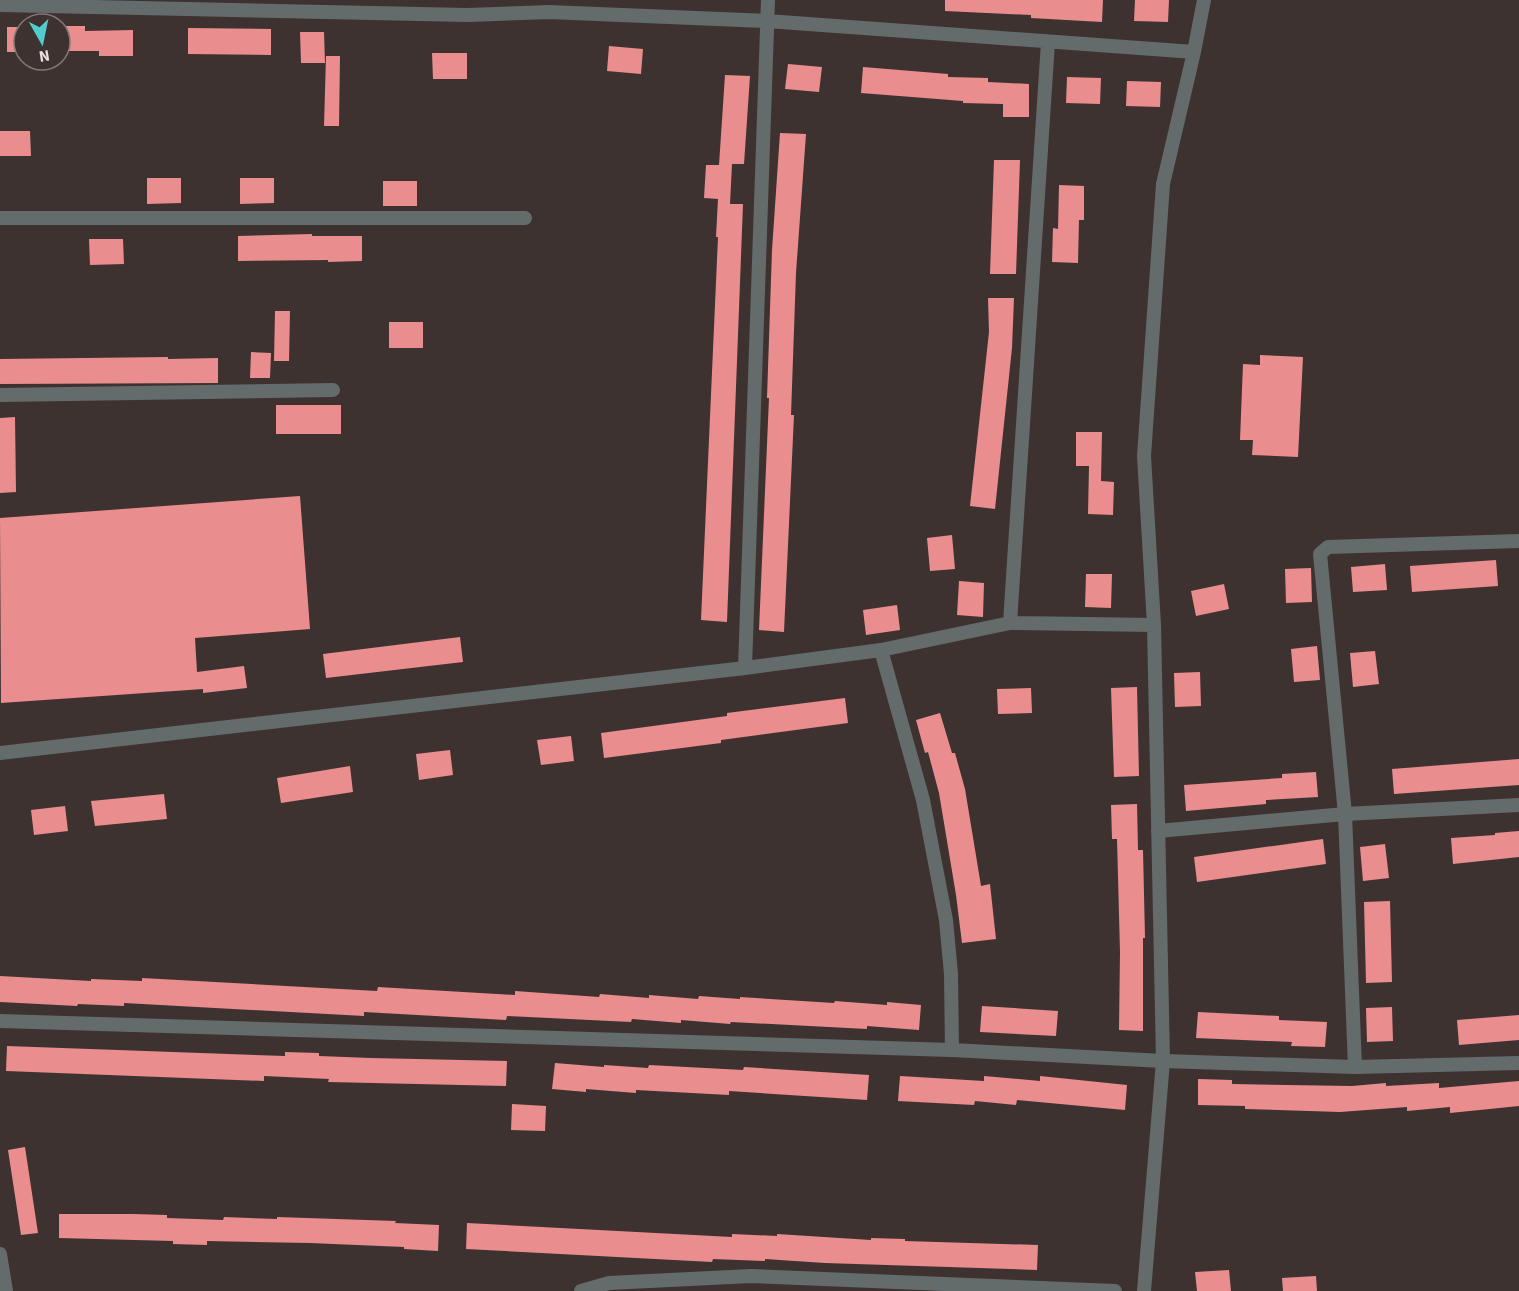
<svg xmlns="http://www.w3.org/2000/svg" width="1519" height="1291" font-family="'Source Sans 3',sans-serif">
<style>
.building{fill:#ea8d8f}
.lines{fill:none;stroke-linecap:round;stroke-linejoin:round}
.minor{stroke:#646b6b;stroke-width:14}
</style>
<rect width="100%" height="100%" fill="#3e3231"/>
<path class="building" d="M945,0H1103L1102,22L1031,18V15L945,11Z
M1135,0H1169L1168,22L1134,21Z
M60,26H85V31L133,30V56H99V51H60Z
M7,27H24V52H7Z
M188,28L271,29V55L188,54Z
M300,32H324L325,63H301Z
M609,46L643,49L641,74L607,71Z
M432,53H467V79H433Z
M326,56H340L339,126H324Z
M788,64L822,67L819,92L785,89Z
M863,67L948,74V77L988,78V82L1029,84V117H1003V104L963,103V101L861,93Z
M725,75L750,76L744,164H732L730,204H743L727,622L701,620L718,237H716L718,199L704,198L706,165H719Z
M1067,77L1101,78L1100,104L1066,103Z
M1127,81L1161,82L1160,107L1126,106Z
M0,131H30L31,156H0Z
M780,133L806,134L796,273L791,415H794L784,632L759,630L769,398H767L772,250Z
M994,160H1020L1016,274H990Z
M147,178H181V203L147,204Z
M240,178H274V203L240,204Z
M383,181H417V206H383Z
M1059,185L1084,186V220H1079L1078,263L1052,262L1053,228L1058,229Z
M312,234V236H362V261L328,262V260L238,261V236Z
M89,239H123L124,264L90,265Z
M988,298H1014L1012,348L995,509L970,506L989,332Z
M275,311H290L289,361H274Z
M389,322H423V348H389Z
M251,352L271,353L270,378H250Z
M1260,355L1303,357L1298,457L1252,455L1253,440H1240L1243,364L1260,365Z
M168,357V359L218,358V383L0,384V359Z
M276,405H341V434H276Z
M15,417L16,492L0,493V418Z
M1076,432H1102L1101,481L1114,482L1113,515L1088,514L1089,466H1076Z
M300,496L310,629L195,638L197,672L244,666L247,688L203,693V689L1,703L0,518Z
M952,535L955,569L930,571L927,538Z
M1496,560L1498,586L1412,592L1410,566Z
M1385,564L1387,590L1353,592L1351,567Z
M1311,568L1312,602L1286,603L1285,569Z
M1086,574H1112L1111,608L1085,607Z
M959,581L984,583L983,617L957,615Z
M1224,584L1229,609L1196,616L1191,591Z
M897,605L900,630L866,635L863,610Z
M460,637L463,662L326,678L323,654Z
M1317,646L1320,680L1294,682L1291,649Z
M1375,651L1379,684L1353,687L1350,653Z
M1200,672L1201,706L1175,707L1174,673Z
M1137,687L1139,776L1114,777L1111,688Z
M1031,688L1032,713L998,714L997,689Z
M845,698L848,723L721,740V743L604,758L601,733L727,716V713Z
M940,713L952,753H955L965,789L981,886L990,884L996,939L962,943L956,895L939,793L928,752L925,753L916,720Z
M571,736L574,761L541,765L537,740Z
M450,750L453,775L419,780L416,754Z
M1519,759V785L1394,794L1392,769Z
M350,766L353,792L281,803L277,778Z
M1316,772L1318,797L1266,800V804L1186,811L1184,785L1282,778V774Z
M164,794L167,819L95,826L91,801Z
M1137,804L1138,850H1143L1145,938H1143V1031L1119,1030L1120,952L1117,839H1112L1111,805Z
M65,806L68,831L34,835L31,810Z
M1519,831V857L1453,864L1451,838L1495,835V833Z
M1323,839L1326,864L1197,882L1194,857Z
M1385,844L1389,878L1363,881L1360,847Z
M1390,901L1392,982L1366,983L1364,902Z
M0,976L91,981V979L142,981V978L377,991L378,987L515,995V991L599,997L600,994L649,998V995L698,999L699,996L740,999V997L834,1003L835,1001L887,1005V1002L921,1005L919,1030L867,1026V1029L731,1022L730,1024L681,1020V1023L632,1019L631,1022L507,1016L506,1020L364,1012V1016L124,1003V1006L78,1004L77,1006L0,1002Z
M982,1006L1058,1011L1056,1036L980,1032Z
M1392,1007L1393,1041L1367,1042L1366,1008Z
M1198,1012L1279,1016V1020L1327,1022L1325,1047L1291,1046L1292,1042L1196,1038Z
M1519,1015V1040L1459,1045L1457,1020Z
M7,1046L285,1056V1052L319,1053V1056L371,1058L507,1061L506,1086L328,1082L329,1079L264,1076V1081L6,1071Z
M555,1063L604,1067V1065L648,1068L649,1065L743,1070L744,1067L869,1075L867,1100L729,1091V1095L636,1090V1093L586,1089V1092L552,1089Z
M900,1076L984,1081V1076L1040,1081V1076L1127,1085L1125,1110L1017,1100L1016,1105L975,1101L974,1105L898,1101Z
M1198,1079L1232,1080V1084L1352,1086L1386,1083V1086L1439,1083V1088L1519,1081V1106L1450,1113V1107L1407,1111V1107L1340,1112L1245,1109V1106L1198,1105Z
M512,1104L546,1106L545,1131L511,1130Z
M25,1147L38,1233L21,1235L8,1150Z
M59,1214H133L167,1215V1218L223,1220L224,1217L277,1219V1217L396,1221L395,1223L439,1225L438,1251L404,1249V1247L310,1243L207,1241V1245L173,1244V1241L59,1238Z
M467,1223L732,1237V1234L777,1236V1234L871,1240V1238L905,1239V1241L1038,1245L1037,1270L825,1263L765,1259V1261L713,1259L712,1262L466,1249Z
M1229,1270L1231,1291H1197L1195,1272Z
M1316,1276L1317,1291H1283L1282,1278Z"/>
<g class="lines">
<path class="minor" d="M0,5L467,15L549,12L767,21L1194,52
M0,218H525
M0,395L333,390
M1010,623L1048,42
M881,650L923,800L946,920L951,974L952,1050
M745,668L768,0
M0,753L745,668L881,650L1010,623L1154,625
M1158,831L1345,814L1519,805
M0,1021L952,1050L1163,1061L1355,1067L1519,1063
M1355,1067L1345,814L1320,554L1328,547L1519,541
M0,1254L6,1291
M581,1291L609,1283L751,1276L1115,1291
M1144,1291L1163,1061L1154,625L1144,456L1163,184L1194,52L1204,0"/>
</g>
<g transform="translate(42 42) rotate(171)"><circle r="28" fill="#3e3231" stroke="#827777" stroke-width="1.5"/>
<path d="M0-4.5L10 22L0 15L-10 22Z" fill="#53cdcb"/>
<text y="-9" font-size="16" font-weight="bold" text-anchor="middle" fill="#e8dfdf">N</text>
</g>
</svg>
